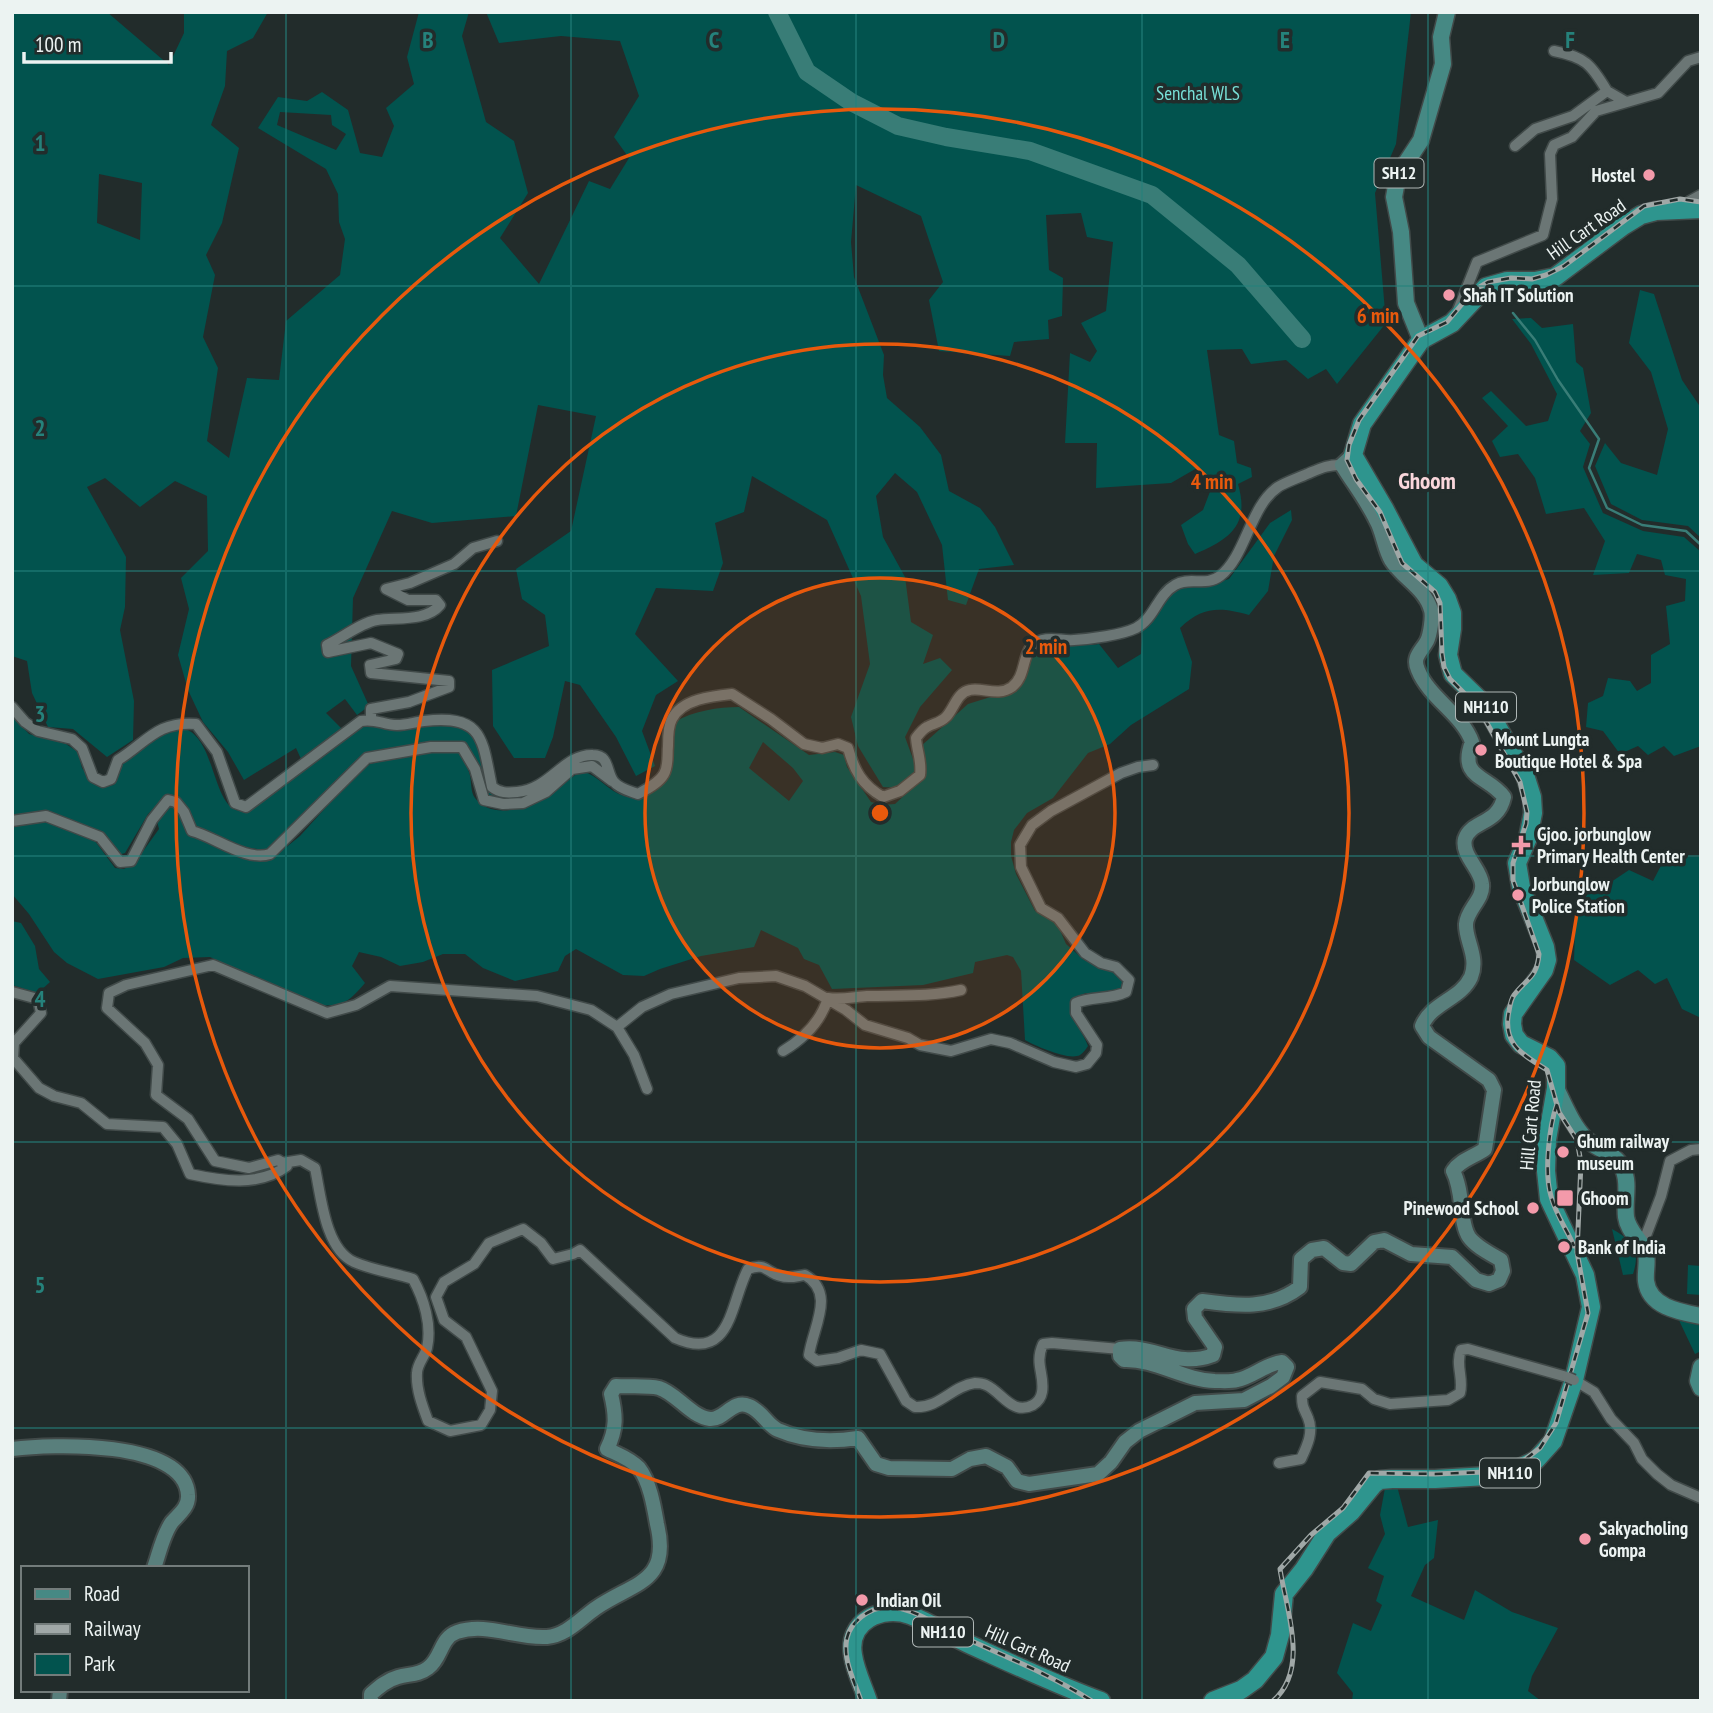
<svg xmlns="http://www.w3.org/2000/svg" width="1713" height="1713" font-family="'PT Sans Narrow',sans-serif">
<style>
.green{fill:#02534e;fill-rule:evenodd}
.lines{fill:none;stroke-linecap:round;stroke-linejoin:round}
.stream{stroke:#397d77;stroke-width:2.5}
.river{stroke:#397d77;stroke-width:18}
.street-casing{stroke:#414a49;stroke-width:13}
.secondary-casing{stroke:#414a49;stroke-width:18}
.primary-casing{stroke:#414a49;stroke-width:19}
.highway-casing{stroke:#414a49;stroke-width:21}
.street{stroke:#6b7675;stroke-width:10}
.secondary{stroke:#597f7c;stroke-width:14}
.primary{stroke:#468984;stroke-width:16}
.highway{stroke:#2e958e;stroke-width:18}
.rail-casing{stroke:#a0a8a7;stroke-width:5}
.rail{stroke:#222c2b;stroke-width:2.5;stroke-dasharray:8;stroke-linecap:butt}
.street-bridge-casing{stroke:#414a49;stroke-width:13;stroke-linecap:butt}
.street-bridge{stroke:#6b7675;stroke-width:10}
.grid{fill:none;stroke:#25827b;stroke-width:2;stroke-opacity:0.55}
.ring{fill:none;stroke:#e8590c;stroke-width:3.5}
.poi-dot{fill:#f39aaa;stroke:#222c2b;stroke-width:2.5}
.labels{text-anchor:middle;stroke-width:7;stroke-linejoin:round;paint-order:stroke}
.shield{fill:#222c2b;stroke:#afb7b6;stroke-width:2}
.shield-label{font-size:18px;font-weight:bold;fill:#ecf3f2}
.park-label{font-size:19px;fill:#77e0d7;stroke:#222c2b}
.poi-label{font-size:19px;font-weight:bold;fill:#ecf3f2;stroke:#222c2b;text-anchor:start}
.street-label{font-size:19px;fill:#ecf3f2;stroke:#222c2b}
.quarter-label{font-size:23px;font-weight:bold;fill:#fad7dc;stroke:#222c2b}
.grid-label{font-size:23px;text-anchor:middle;font-weight:bold;fill:#25827b;stroke:#222c2b;stroke-width:7;stroke-linejoin:round;paint-order:stroke}
.centre{fill:#e8590c;stroke:#222c2b;stroke-width:3.5}
.ring-label{font-size:21px;text-anchor:middle;font-weight:bold;fill:#e8590c;stroke:#222c2b;stroke-width:7;stroke-linejoin:round;paint-order:stroke}
</style>
<rect width="100%" height="100%" fill="#222c2b"/>
<path class="green" d="M12,12H107L169,65L184,33V12H268L253,38L227,51L225,86L211,125L239,148L222,223L206,255L215,275L203,337L218,368L207,441L229,458L247,378L279,380L286,321L340,275L345,239L339,222L338,194L326,169L258,128L278,97L307,101L322,92L348,110L360,153L382,157L394,126L386,108L414,84L407,57L419,12H469L462,36L486,122L514,141L528,193L500,238L539,284L589,181L610,189L629,158L614,137L639,96L620,41L561,36L499,43L486,12H772L804,75L850,106L898,131L1030,156L1149,200L1234,271L1299,341L1307,344L1306,336L1239,262L1154,192L1031,147L898,124L847,95L809,69L780,12H1411L1396,144L1375,193L1386,323L1337,384L1326,369L1308,379L1286,360L1251,364L1242,349L1207,350L1219,435L1234,441L1237,463L1251,468L1252,477L1238,484C1250,525 1230,539 1195,554L1188,544L1181,525L1203,510L1211,489L1197,468L1171,483L1096,488L1097,443H1065L1070,353L1090,362L1097,351L1081,323L1106,311L1113,242L1087,237L1081,213L1046,215L1049,270L1063,278L1062,316L1048,320L1049,339L1014,342L1010,356L939,351L929,300L943,282L921,216L856,185L851,242L854,277L884,355L883,375L887,398L920,427L941,455L949,491L980,508L995,527L1014,565L979,569L966,605L948,600L942,545L917,492L895,473L876,496L883,537L905,577L911,622L933,635L923,664L940,658L952,670L920,707L905,737L917,770L898,788L883,787L858,746L851,717L870,664L861,596L827,520L752,476L744,512L715,523L723,563L713,591L656,588L635,634L678,681L656,695L642,731L655,766L636,776L616,737L580,685L565,681L553,737L545,758H514L493,726L492,670L549,646L545,615L522,599L516,569L571,531L596,416L538,405L516,516L432,523L392,511L353,598L351,666L369,706L357,715L345,699L326,713L343,730L301,759L296,748L244,780L228,752L203,722L188,690L178,655L189,609L181,578L208,551L207,496L175,481L140,507L105,478L87,487L126,557L125,607L120,630L134,701L133,740L107,757L73,729L48,727L32,693L27,661L12,656ZM280,112L331,115L332,125L346,134L336,150L277,125ZM99,174L142,183L140,240L97,223Z
M1640,290L1654,294L1682,380L1701,408V538L1688,526L1642,520L1611,504L1595,466L1605,443L1621,463L1657,475L1668,429L1651,372L1629,343Z
M1531,318L1542,328L1573,324L1576,362L1583,368L1591,413L1580,431L1590,444L1583,467L1603,513L1643,531L1684,537L1701,552V746L1674,756L1664,746L1648,755L1638,746L1620,754L1603,731L1586,727L1588,703L1603,696L1608,678L1630,681L1637,691L1651,683V655L1670,644L1666,606L1685,601L1686,579L1665,575L1661,560L1637,554L1629,573L1593,575L1605,541L1584,508L1546,514L1535,478L1518,454L1500,457L1492,441L1508,426L1482,398L1491,391L1526,426L1548,421L1557,394L1531,344L1512,319Z
M1291,510L1292,520L1274,556L1268,591L1249,615C1220,607 1203,606 1180,628L1192,662L1189,689L1131,725L1110,744L1088,753L1053,798L1027,813L1014,830L1011,842V856L1016,874L1035,911L1056,921L1066,944L1084,960L1095,965L1114,969L1125,980L1121,990L1095,998L1086,993L1075,997C1066,1014 1082,1030 1088,1046C1086,1049 1083,1053 1080,1055C1069,1061 1036,1046 1025,1040L1021,971L1013,957L1007,955L975,962L973,973L923,985L832,989L819,965L804,959L798,948L761,930L754,947L701,956L660,969L644,976L623,975L576,949L565,956L558,971L515,981L483,968L465,954H443L423,962L400,966L381,957L359,952L352,966L365,983C347,1004 344,1005 316,1006L210,957L183,958L164,967L98,979L67,963L54,952L29,914L12,894V826L42,822L53,823L95,841L115,868L124,869L136,861L159,829L157,821L170,805L177,806L189,834L225,849L262,861L274,857L300,836L356,774L370,764L430,749L460,752C463,758 466,765 469,772C472,780 470,792 475,798C494,822 531,806 551,794C562,787 569,778 582,771C599,776 608,791 624,796C646,803 668,787 672,765C675,751 671,736 675,722C692,711 719,707 739,707L809,755L835,752L844,755L847,767L871,802L882,805L895,804L923,778L925,762L920,747L968,704L1013,690C1021,672 1030,643 1054,642C1070,642 1081,647 1099,644L1118,668L1141,654L1143,630L1173,592L1184,585L1212,584L1229,579L1270,523ZM763,742L793,768L803,781L789,801L749,768Z
M12,716L29,734L66,744L78,752L82,768L92,781L100,786L114,785C116,779 118,770 122,764C128,756 141,753 147,744C153,735 163,729 174,728C222,723 207,830 253,808L353,729L369,723L393,730L428,722L463,727L476,737L489,787L516,795C539,782 572,754 600,761L604,767C598,765 593,762 587,764C581,766 574,771 568,775C542,791 516,807 485,796L478,767L465,745L452,741L435,742L357,761L344,772L271,848L265,850L250,848L224,841L209,831L193,827L167,796L148,814L125,853L118,855L101,833L46,813L12,817Z
M1666,856L1701,857V1018L1682,1009L1667,978L1655,984L1638,970L1610,985L1574,960L1576,904L1589,885L1602,888L1629,870L1653,881Z
M12,921L21,923L35,946L39,969L50,982L38,993L12,985Z
M1612,1229C1632,1240 1641,1250 1633,1274L1623,1275Z
M1688,1265L1701,1266V1295L1687,1294Z
M1676,1314L1701,1320V1351L1695,1354Z
M1397,1486L1408,1527L1438,1520L1434,1558L1425,1565L1411,1596L1464,1620L1475,1590L1512,1612L1558,1628L1532,1676L1528,1691L1541,1701H1352L1353,1693L1337,1673L1353,1623L1371,1631L1382,1605L1376,1601L1384,1576L1368,1568L1385,1534L1380,1515L1385,1488Z"/>
<g class="lines">
<path class="stream" d="M1513,313L1535,340L1558,380L1599,439L1589,468L1607,508L1642,525L1686,531L1701,545"/>
<path class="river" d="M777,12L807,72L851,102L898,126L946,137L1030,151L1152,195L1238,265L1302,339"/>
<g class="street-casing">
<path id="street" d="M1554,51C1585,57 1591,64 1607,91
M1515,146L1535,129L1573,116L1607,91L1626,102
M1684,209L1690,201L1701,195
M1458,310L1477,262L1543,235L1552,199L1550,154L1554,145L1572,137L1596,111L1658,93L1688,61L1701,57
M12,707L25,722L38,731L72,739L82,748L93,777L103,782L111,779L118,760C147,742 157,721 196,724L217,752L235,803L246,807L361,721C376,718 383,725 397,725C406,725 415,722 424,721C484,714 482,739 492,787C500,793 507,793 517,792C551,789 563,754 593,755C610,755 606,773 614,782C620,789 630,791 638,794C647,789 659,783 664,774C669,765 667,755 668,746C668,738 668,726 672,719C682,699 712,696 732,694L771,719L804,744L822,748L838,744L848,748C854,770 862,785 883,797L900,791L920,775C922,761 917,752 916,738C919,734 923,729 927,727C934,723 940,723 946,717C954,709 957,692 970,690C982,687 998,697 1012,687C1029,674 1019,647 1042,640C1053,637 1063,641 1074,640C1090,639 1122,635 1136,628C1155,618 1157,595 1175,585C1189,576 1206,587 1220,576C1246,556 1250,506 1278,487C1286,482 1298,478 1307,474C1319,469 1329,464 1342,465
M371,719V709L409,702L449,687V681L371,673L370,665L396,659L398,654L371,643L328,652L327,645C342,638 360,623 377,620C396,617 426,622 440,605L436,600H408L386,589L410,583L454,564L473,548L497,541
M12,821L46,816L100,837L120,862L131,861L152,820L168,800L176,802L184,812L192,831C215,837 247,862 270,854L367,758L431,747H462L475,769L484,800L503,804L523,803L546,792L572,769L592,766L612,781
M12,992L38,999L41,1013L14,1043L13,1058L39,1088L54,1096L81,1103L107,1124L163,1127L177,1144L190,1174C222,1181 259,1187 287,1166L278,1160L249,1168L215,1161L188,1119L156,1095L158,1065L145,1043L107,1008L109,993L126,985L213,965L327,1013L356,1005L390,986L537,996L591,1010L617,1027L634,1055L647,1089
M617,1027L642,1007L671,994L739,978L776,976L805,986L846,1010L865,1025L908,1038L920,1045L951,1051L991,1039L1010,1043L1054,1062L1076,1067L1087,1064L1096,1053L1097,1045L1076,1013V1003C1091,996 1110,1000 1126,992L1129,980L1116,967L1101,963L1085,953L1058,918L1041,908L1021,867L1020,845L1032,825L1051,811L1121,773L1138,767L1153,765
M783,1051C803,1039 821,1021 828,998C842,1000 853,997 867,996C899,995 929,997 961,990
M282,1163L301,1160L315,1168C321,1196 325,1249 354,1262C372,1270 394,1273 413,1279C424,1299 432,1325 427,1348C425,1356 417,1364 417,1373C416,1389 422,1405 428,1421L450,1431L481,1425L490,1410L492,1391L466,1337L444,1320L436,1297L444,1282L474,1264L489,1243L523,1229L541,1243L553,1259L573,1254L580,1250L675,1338C732,1363 730,1303 748,1269C767,1262 766,1273 781,1276C789,1279 797,1276 805,1275C836,1293 813,1327 809,1355L817,1361L838,1358L861,1350L880,1354L906,1401L915,1407C940,1408 952,1386 975,1383C978,1383 984,1384 986,1385C1002,1392 1012,1416 1033,1405C1038,1402 1041,1398 1042,1392C1045,1374 1034,1364 1043,1344L1052,1343L1120,1349
M1642,1246L1661,1196L1670,1161L1691,1150L1701,1149
M1574,1380L1594,1392L1611,1419L1634,1443L1642,1459L1657,1474L1671,1485L1701,1498
M1279,1463L1301,1459C1307,1446 1314,1432 1308,1418C1304,1408 1302,1408 1302,1396L1320,1382L1362,1389L1374,1399L1390,1404L1448,1400L1460,1393C1464,1379 1455,1364 1461,1350L1468,1349L1567,1377"/>
</g>
<g class="secondary-casing">
<path id="secondary" d="M12,1449C50,1444 185,1439 188,1495C189,1507 179,1514 172,1522C163,1534 159,1554 154,1568
M59,1701L60,1690
M371,1701V1694C379,1687 387,1680 398,1677C409,1674 419,1675 428,1668C442,1658 440,1638 457,1632C487,1622 516,1639 547,1637C567,1635 580,1619 596,1608C634,1582 671,1583 657,1524C654,1507 650,1482 639,1468C631,1459 617,1454 607,1449C617,1429 616,1415 611,1394L616,1386C629,1387 646,1385 659,1388C676,1393 690,1416 710,1419C725,1420 732,1399 749,1406C762,1411 767,1425 778,1430C803,1441 832,1442 858,1438L876,1464L889,1468L952,1469L970,1459L986,1456L1007,1467L1017,1481L1029,1484L1098,1474L1111,1462L1125,1442L1139,1431L1195,1403L1244,1400L1271,1386L1283,1377L1287,1367L1282,1362C1265,1364 1253,1377 1237,1380C1230,1382 1222,1381 1215,1381C1183,1380 1156,1359 1124,1360L1120,1356V1349C1155,1344 1176,1369 1213,1355L1215,1347L1195,1318L1194,1309L1202,1301C1238,1306 1270,1310 1300,1287L1301,1259L1312,1250L1324,1248L1343,1263L1351,1264L1374,1242L1384,1240L1411,1254L1452,1257L1476,1280L1489,1284L1499,1280L1503,1271L1501,1260C1491,1254 1476,1247 1469,1237C1459,1222 1464,1192 1453,1171C1460,1160 1474,1157 1485,1149L1494,1090L1489,1080L1429,1037L1422,1026C1431,1003 1461,999 1471,977C1479,957 1465,940 1466,924C1467,909 1484,899 1482,884C1481,869 1461,855 1465,839C1471,820 1498,825 1504,797C1488,775 1458,779 1472,742C1463,715 1429,698 1418,670C1412,657 1421,652 1427,641C1430,635 1433,617 1431,610C1425,588 1402,578 1391,560C1384,548 1383,532 1376,520C1367,501 1353,483 1342,465L1353,455"/>
</g>
<g class="primary-casing">
<path id="primary" d="M1421,340L1406,303L1401,232L1394,197L1398,175L1421,140L1443,64L1441,37L1447,12
M1556,1088C1565,1106 1572,1125 1586,1139C1597,1149 1617,1154 1623,1169C1630,1183 1624,1201 1626,1217C1628,1232 1642,1240 1646,1254C1648,1263 1645,1272 1646,1281C1649,1307 1680,1312 1701,1316
M1701,1367L1698,1381L1701,1388"/>
</g>
<g class="highway-casing">
<path id="highway" d="M868,1701C863,1686 855,1670 853,1655C847,1621 882,1605 910,1615C931,1623 952,1637 973,1646C1015,1665 1057,1685 1101,1701
M1213,1701L1241,1690L1255,1680L1274,1657L1280,1635L1284,1594L1304,1569L1327,1533L1351,1512L1374,1484L1380,1480L1392,1479H1435L1505,1475L1536,1460L1553,1441L1574,1380L1591,1307L1585,1275L1549,1199L1546,1171L1547,1140L1556,1088V1066L1549,1058L1521,1044L1514,1035L1512,1024L1513,1014L1544,970L1547,960L1545,947L1521,887L1517,863L1528,838L1533,813L1532,797L1525,775L1485,705L1453,674L1448,655L1452,629V613L1447,599L1439,586L1414,565L1384,508L1353,455L1362,424L1421,340L1452,323L1486,287L1507,281H1535L1555,277L1623,226L1641,215L1656,211L1701,209"/>
</g>
<use href="#street" class="street"/>
<use href="#secondary" class="secondary"/>
<use href="#primary" class="primary"/>
<use href="#highway" class="highway"/>
<g class="rail-casing">
<path id="rail" d="M1557,1104C1549,1126 1544,1173 1551,1196C1555,1213 1567,1230 1574,1246
M861,1701C855,1682 842,1659 847,1638C851,1621 869,1608 887,1607C909,1606 933,1623 952,1632C999,1654 1048,1673 1092,1701
M1273,1701C1310,1669 1286,1609 1280,1569L1311,1535L1343,1508L1369,1473L1435,1474L1510,1471L1540,1448L1556,1423L1588,1313L1577,1252L1581,1163L1577,1140L1559,1112L1547,1070C1522,1054 1502,1044 1509,1011C1510,1005 1511,999 1514,995C1527,978 1537,978 1539,954L1513,880V863L1526,824L1527,812L1520,782L1478,707L1450,679L1444,667L1442,653L1440,603L1435,592L1402,563L1380,512L1356,479L1347,460L1349,445L1359,420L1418,336L1447,322L1473,291L1488,282L1511,278L1532,279L1546,275L1564,266L1644,206L1680,199L1701,202"/>
</g>
<use href="#rail" class="rail"/>
<g class="street-bridge-casing">
<path id="street-bridge" d="M1567,1377L1574,1380"/>
</g>
<use href="#street-bridge" class="street-bridge"/>
</g>
<path class="grid" d="M286,12V1701M571,12V1701M856,12V1701M1142,12V1701M1428,12V1701M12,286H1701M12,571H1701M12,856H1701M12,1142H1701M12,1428H1701"/>
<circle cx="880" cy="813" r="235" fill="#e8590c" fill-opacity=".12"/>
<g class="ring">
<circle cx="880" cy="813" r="235"/>
<circle cx="880" cy="813" r="469"/>
<circle cx="880" cy="813" r="704"/>
</g>
<g class="poi-dot">
<circle cx="1649" cy="175" r="7"/>
<circle cx="1449" cy="295" r="7"/>
<circle cx="1481" cy="750" r="7"/>
<path d="M1517.5 834.5h7v7h7v7h-7v7h-7v-7h-7v-7h7z"/>
<circle cx="1518" cy="895" r="7"/>
<circle cx="1563" cy="1152" r="7"/>
<rect x="1556" y="1189" width="18" height="18" rx="3.5"/>
<circle cx="1533" cy="1208" r="7"/>
<circle cx="1564" cy="1247" r="7"/>
<circle cx="1585" cy="1539" r="7"/>
<circle cx="862" cy="1600" r="7"/>
</g>
<g class="labels">
<g class="shield">
<rect x="1374.5" y="158.5" width="49" height="29" rx="5"/>
<rect x="1456" y="692.5" width="60" height="29" rx="5"/>
<rect x="1480" y="1458.5" width="60" height="29" rx="5"/>
<rect x="913" y="1617.5" width="60" height="29" rx="5"/>
</g>
<g class="shield-label">
<text x="1399" y="179">SH12</text>
<text x="1486" y="713">NH110</text>
<text x="1510" y="1479">NH110</text>
<text x="943" y="1638">NH110</text>
</g>
<g class="park-label">
<text x="1198" y="100">Senchal WLS</text>
</g>
<g class="poi-label">
<text x="1635" y="182" text-anchor="end">Hostel</text>
<text x="1463" y="302">Shah IT Solution</text>
<text x="1495" y="746">Mount Lungta<tspan x="1495" dy="22">Boutique Hotel &amp; Spa</tspan></text>
<text x="1537" y="841">Gjoo. jorbunglow<tspan x="1537" dy="22">Primary Health Center</tspan></text>
<text x="1532" y="891">Jorbunglow<tspan x="1532" dy="22">Police Station</tspan></text>
<text x="1577" y="1148">Ghum railway<tspan x="1577" dy="22">museum</tspan></text>
<text x="1581" y="1205">Ghoom</text>
<text x="1519" y="1215" text-anchor="end">Pinewood School</text>
<text x="1578" y="1254">Bank of India</text>
<text x="1599" y="1535">Sakyacholing<tspan x="1599" dy="22">Gompa</tspan></text>
<text x="876" y="1607">Indian Oil</text>
</g>
<g class="street-label">
<text transform="translate(1586 229) rotate(-35)" y="7">Hill Cart Road</text>
<text transform="translate(1530 1125) rotate(-85)" y="7">Hill Cart Road</text>
<text transform="translate(1028 1648) rotate(24)" y="7">Hill Cart Road</text>
</g>
<g class="quarter-label">
<text x="1427" y="489">Ghoom</text>
</g>
</g>
<g class="grid-label">
<text x="428" y="48">B</text>
<text x="714" y="48">C</text>
<text x="999" y="48">D</text>
<text x="1285" y="48">E</text>
<text x="1570" y="48">F</text>
<text x="40" y="151">1</text>
<text x="40" y="436">2</text>
<text x="40" y="722">3</text>
<text x="40" y="1007">4</text>
<text x="40" y="1293">5</text>
</g>
<circle cx="880" cy="813" r="10" class="centre"/>
<g class="ring-label">
<text x="1378" y="323">6 min</text>
<text x="1212" y="489">4 min</text>
<text x="1046" y="654">2 min</text>
</g>
<rect width="1713" height="1713" fill="none" stroke="#ecf3f2" stroke-width="28"/>
<rect x="21" y="1566" width="228" height="126" fill="#222c2b" stroke="#737c7b" stroke-width="2"/>
<rect x="35" y="1589" width="35" height="10" fill="#468984" stroke="#737c7b" stroke-width="2"/>
<text x="84" y="1601" font-size="21" fill="#ecf3f2">Road</text>
<rect x="35" y="1624" width="35" height="10" fill="#a0a8a7" stroke="#737c7b" stroke-width="2"/>
<text x="84" y="1636" font-size="21" fill="#ecf3f2">Railway</text>
<rect x="35" y="1654" width="35" height="21" fill="#02534e" stroke="#737c7b" stroke-width="2"/>
<text x="84" y="1671" font-size="21" fill="#ecf3f2">Park</text>
<path d="M24 52v10h147v-10" fill="none" stroke="#ecf3f2" stroke-width="3.5"/>
<text x="35" y="52" font-size="21" fill="#ecf3f2" stroke="#222c2b" stroke-width="5" paint-order="stroke">100 m</text>
</svg>
